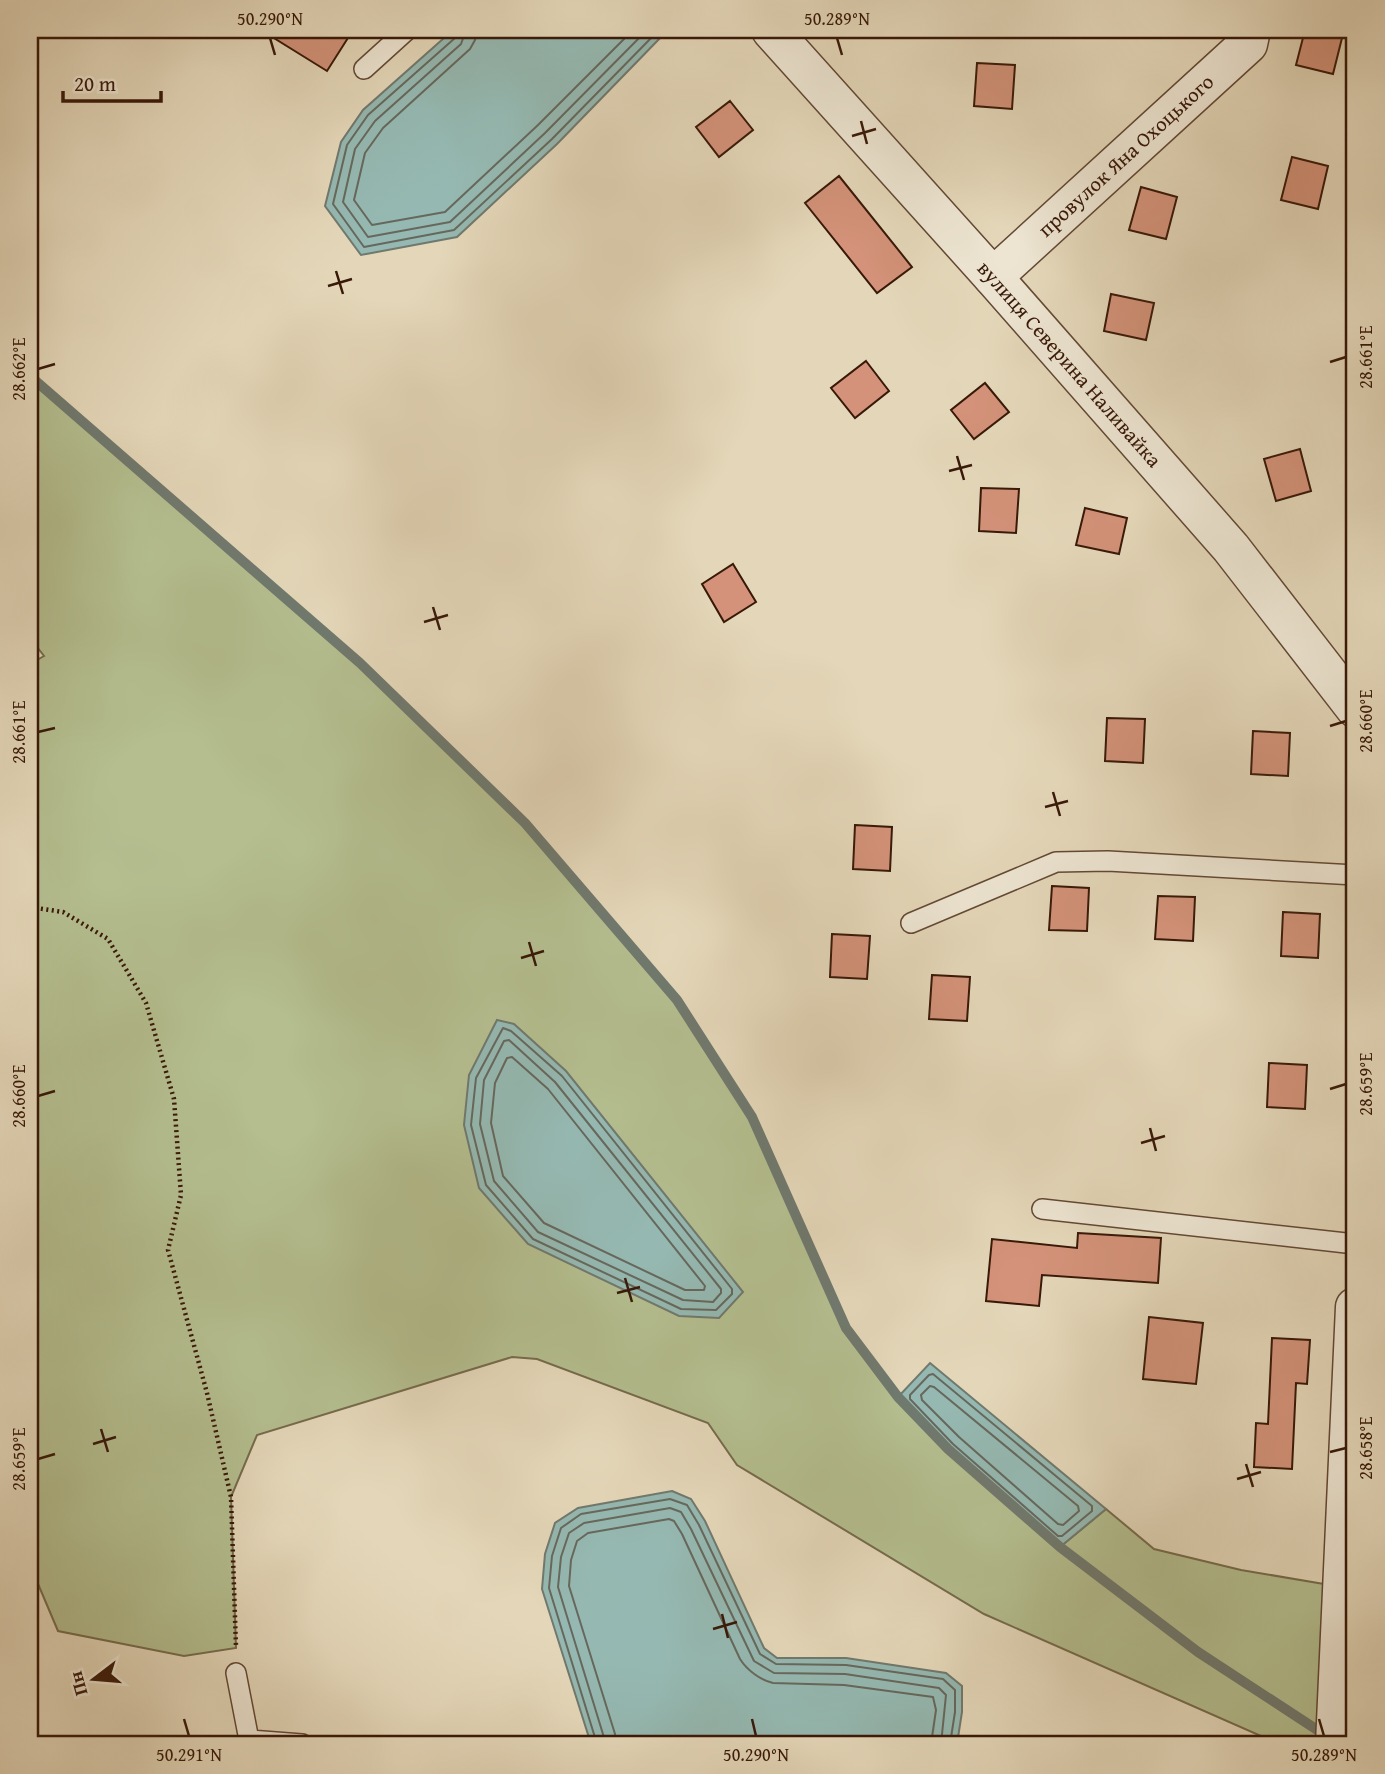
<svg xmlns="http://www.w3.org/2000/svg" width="1385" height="1774" font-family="'Gentium Book Plus',serif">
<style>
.green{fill:#b4be8f;stroke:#766b4c;stroke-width:2}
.water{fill:#95b9b2;stroke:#70796e;stroke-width:2}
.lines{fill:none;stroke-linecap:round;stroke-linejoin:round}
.shore{stroke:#66685d;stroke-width:2}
.stream{stroke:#70796e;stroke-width:10}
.building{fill:#d39279;stroke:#381808;stroke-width:2}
.lane-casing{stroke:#634834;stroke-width:22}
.street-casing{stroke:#634834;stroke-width:41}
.path{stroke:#381808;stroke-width:4.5;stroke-dasharray:2 3.5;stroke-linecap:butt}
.lane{stroke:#ede5d2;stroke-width:19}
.street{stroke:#ede5d2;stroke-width:38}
.ticks{fill:none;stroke:#381808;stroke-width:2.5}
.labels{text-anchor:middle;stroke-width:5;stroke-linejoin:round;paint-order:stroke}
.street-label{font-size:21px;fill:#381808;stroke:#ede5d2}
.neatline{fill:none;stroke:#381808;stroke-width:2.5}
.ticks-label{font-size:18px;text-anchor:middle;fill:#381808}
</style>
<rect width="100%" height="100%" fill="#e4d7b9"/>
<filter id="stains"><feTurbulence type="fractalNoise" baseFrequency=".00286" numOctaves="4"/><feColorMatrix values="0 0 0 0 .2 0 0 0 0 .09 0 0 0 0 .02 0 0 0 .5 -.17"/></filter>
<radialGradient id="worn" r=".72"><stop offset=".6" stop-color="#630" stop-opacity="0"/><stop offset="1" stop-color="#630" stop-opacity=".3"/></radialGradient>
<path class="green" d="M30,376L360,663L525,823L677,1000L752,1117L846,1328L898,1397L948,1449L1060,1547L1106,1509L1154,1549L1241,1570L1342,1587L1335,1744H1279L984,1614L737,1465L708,1423L537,1359L512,1357L257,1435L231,1497L236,1648L184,1656L58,1631L30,1565V664L44,656L30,638Z"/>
<path class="water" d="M453,30H662V36L557,144L457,237L361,255L325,206L341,142L363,110Z
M497,1020L514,1024L566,1071L743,1292L719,1318L679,1316L528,1244L479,1188L464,1125L469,1075Z
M930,1363L1106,1509L1060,1547L948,1449L898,1397Z
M672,1491L691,1499L705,1521L764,1648L777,1658H846L946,1673L962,1686V1712L957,1744H591L542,1589L545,1554L555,1523L578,1508Z"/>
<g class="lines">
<path class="shore" d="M457,30L455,38L368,115L347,145L333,204L364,247L454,230L552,139L655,34L656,30
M466,30L461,44L375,121L355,149L343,202L368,237L450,222L545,133L647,30
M477,30L475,40L470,49L383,128L365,153L354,200L372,225L445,212L538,125L633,30
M503,1028L511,1031L562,1076L732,1289V1294L716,1310L681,1309L533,1239L486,1185L471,1125L476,1078Z
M509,1040L555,1082L721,1289V1293L713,1302L683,1300L538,1232L494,1181L480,1124L484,1080L504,1041Z
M512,1057L548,1089L705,1286L704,1290H685L544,1223L503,1176L491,1123L495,1083L507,1058Z
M933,1374L1092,1506V1511L1062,1536H1058L953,1444L910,1399V1395L929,1375Z
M930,1386L934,1387L1078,1506L1079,1511L1063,1525L1058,1524L959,1437L922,1400L921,1395Z
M597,1744L549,1588L552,1556L561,1528L581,1514L670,1499L687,1505L699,1525L760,1654L776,1664L846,1665L943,1679L955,1690V1712L950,1744
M606,1744L558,1587L561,1557L569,1533L584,1523L670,1508L681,1512L691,1529L754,1661L774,1673L845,1674L939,1688L946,1695L941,1744
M616,1744L615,1734L569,1586L571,1560L577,1541L588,1533L669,1519L674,1521L682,1534L740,1659C747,1670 760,1680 773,1683L844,1685L933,1697L936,1710L931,1744"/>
<path class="stream" d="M30,376L360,663L525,823L677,1000L752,1117L846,1328L898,1397L948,1449L1060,1547L1198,1652L1325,1735"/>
</g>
<path class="building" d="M261,30H353L327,71Z
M1305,30H1344L1333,74L1296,65Z
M977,63L1015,65L1012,109L974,106Z
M730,101L753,130L719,157L696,127Z
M1292,157L1328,166L1318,209L1281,200Z
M839,176L912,267L877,293L805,203Z
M1141,187L1177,197L1166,239L1129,230Z
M1111,294L1154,303L1146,340L1104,331Z
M866,361L889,391L855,418L831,388Z
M985,383L1009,412L974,439L951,410Z
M1300,449L1311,491L1276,501L1264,459Z
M981,488L1019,489L1016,533L979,531Z
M1085,508L1127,518L1119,554L1076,545Z
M733,564L756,602L724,622L702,584Z
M1107,718L1145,719L1143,763L1105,761Z
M1253,731L1290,733L1288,776L1251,774Z
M855,825L892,827L890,871L853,869Z
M1052,886L1089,888L1087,931L1049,930Z
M1158,896L1195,897L1193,941L1155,939Z
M1283,912L1320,914L1318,958L1281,956Z
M832,934L870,936L867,979L830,977Z
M932,975L970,977L967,1021L929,1019Z
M1269,1063L1307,1065L1305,1109L1267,1107Z
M1078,1233L1161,1238L1158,1283L1042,1275L1039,1306L986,1301L992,1239L1077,1248Z
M1149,1317L1203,1323L1196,1384L1143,1379Z
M1272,1338L1310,1340L1307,1384L1296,1383L1292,1469L1254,1467L1256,1423L1268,1424Z"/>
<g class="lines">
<g class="lane-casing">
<path id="lane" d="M364,69L407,30
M911,923L1056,862L1108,861L1355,875
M1042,1209L1355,1244
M236,1673L249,1740L302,1744"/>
</g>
<g class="street-casing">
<g id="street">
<path id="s1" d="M771,30L993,277L1231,548L1355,708"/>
<path id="s2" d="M993,277L1248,44L1251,30"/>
<path d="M1335,1744L1355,1307"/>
</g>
</g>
<path class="path" d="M30,907L63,912L108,939L146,1003L174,1099L181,1195L168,1250L207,1393L231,1497L236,1647"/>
<use href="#lane" class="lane"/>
<use href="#street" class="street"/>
</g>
<path class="ticks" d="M270,38L275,55M837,38L842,55M861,121L867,144M852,136L876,129M336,271L343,294M328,286L352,279M1330,362L1346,357M38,369L55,364M957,456L964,480M949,471L972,465M433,607L440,630M424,622L448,615M1330,726L1346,721M38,732L55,728M1053,792L1060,816M1045,807L1068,801M529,942L536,966M521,958L544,951M1330,1089L1346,1084M38,1096L55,1091M1150,1128L1156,1151M1141,1143L1165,1136M625,1278L632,1302M617,1293L640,1287M101,1429L108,1452M93,1444L116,1437M1330,1452L1346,1448M38,1459L55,1454M1246,1464L1253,1487M1237,1479L1261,1472M722,1614L728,1638M713,1629L737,1622M184,1719L189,1736M752,1719L756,1736M1319,1719L1324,1736"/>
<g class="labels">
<g class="street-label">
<text dy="7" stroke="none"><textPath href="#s2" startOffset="180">провулок Яна Охоцького</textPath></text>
<text dy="7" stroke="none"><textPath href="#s1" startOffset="448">вулиця Северина Наливайка</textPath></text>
</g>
</g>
<rect width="1385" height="1774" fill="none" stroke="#e4d7b9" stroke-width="77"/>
<g transform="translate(94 1679) rotate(254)" stroke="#ede5d2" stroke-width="5" paint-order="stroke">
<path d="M0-5L12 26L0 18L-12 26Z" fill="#381808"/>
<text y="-10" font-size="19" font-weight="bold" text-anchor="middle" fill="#381808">Пн</text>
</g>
<path d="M63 91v10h98v-10" fill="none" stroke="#381808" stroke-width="3.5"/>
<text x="74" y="91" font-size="21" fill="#381808" stroke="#ede5d2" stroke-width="5" paint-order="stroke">20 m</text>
<rect x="38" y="38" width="1308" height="1698" class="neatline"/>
<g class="ticks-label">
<text x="270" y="25">50.290°N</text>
<text x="837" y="25">50.289°N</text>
<text transform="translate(1366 357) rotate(-90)" y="6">28.661°E</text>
<text transform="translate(19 369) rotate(-90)" y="6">28.662°E</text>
<text transform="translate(1366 721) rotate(-90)" y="6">28.660°E</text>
<text transform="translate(19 732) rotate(-90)" y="6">28.661°E</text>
<text transform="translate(1366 1084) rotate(-90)" y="6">28.659°E</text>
<text transform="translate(19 1096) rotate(-90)" y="6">28.660°E</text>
<text transform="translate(1366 1448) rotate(-90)" y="6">28.658°E</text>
<text transform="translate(19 1459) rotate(-90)" y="6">28.659°E</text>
<text x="189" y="1761">50.291°N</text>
<text x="756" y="1761">50.290°N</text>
<text x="1324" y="1761">50.289°N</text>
</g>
<rect width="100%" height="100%" filter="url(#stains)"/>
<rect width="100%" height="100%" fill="url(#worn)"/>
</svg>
